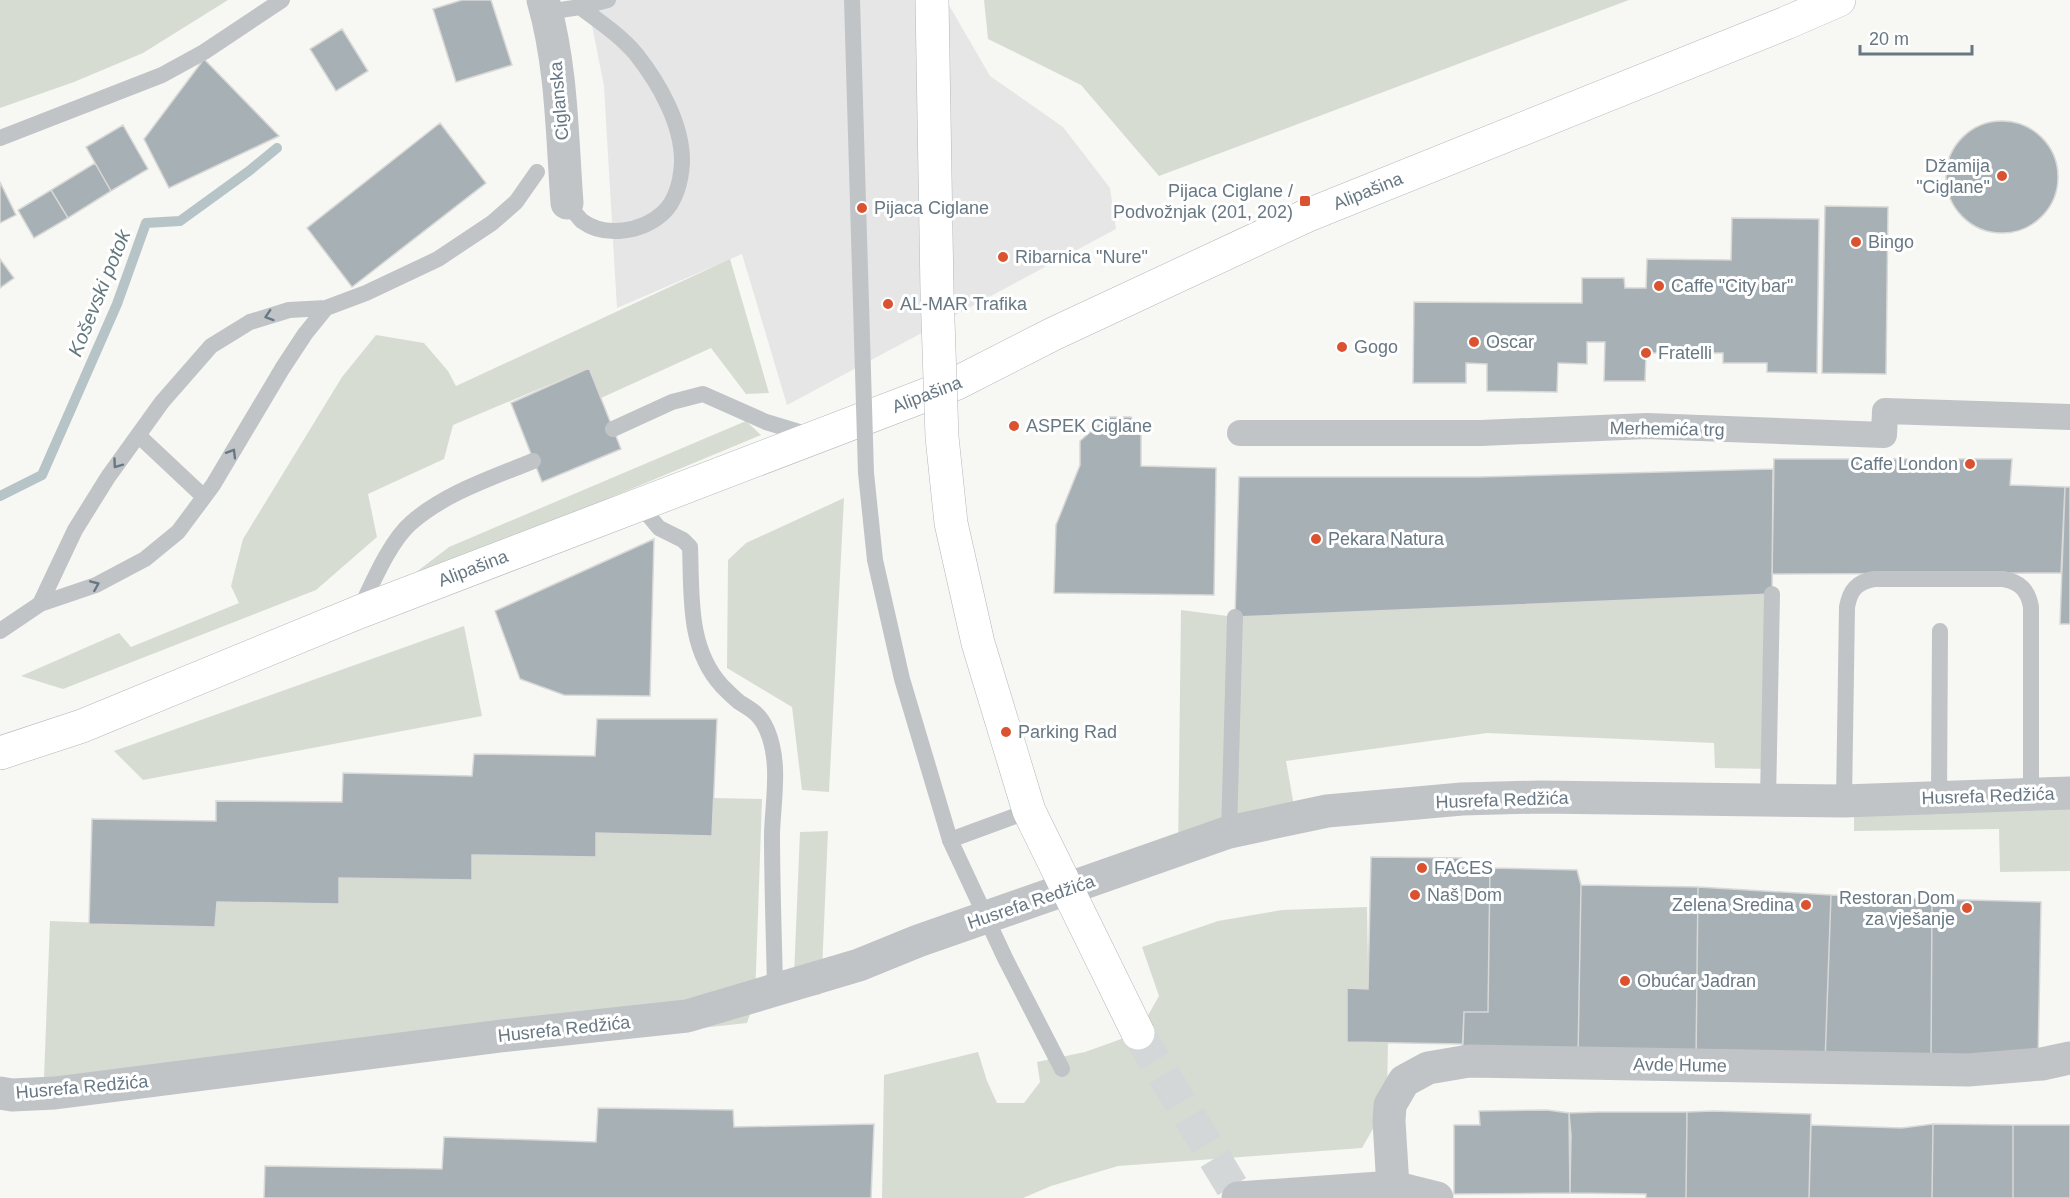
<svg xmlns="http://www.w3.org/2000/svg" width="2070" height="1198" font-family="Helvetica,sans-serif">
<style>
.built{fill:#e5e6e5}
.green{fill:#d7dcd3}
.lines{fill:none;stroke-linecap:round;stroke-linejoin:round}
.stream{stroke:#b7c4c7;stroke-width:10}
.building{fill:#a7b0b5;stroke:#d8d8d6;stroke-width:1.5}
.secondary-tunnel{stroke:#d3d7d8;stroke-width:33;stroke-dasharray:33 16;stroke-linecap:butt}
.primary-casing{stroke:#b3b8bb;stroke-width:34}
.service{stroke:#c0c4c7;stroke-width:16}
.pedestrian{stroke:#c0c4c7;stroke-width:26}
.minor{stroke:#c0c4c7;stroke-width:33}
.primary{stroke:#fff;stroke-width:33}
.secondary-bridge-casing{stroke:#b2b8bc;stroke-width:34;stroke-linecap:butt}
.service-bridge{stroke:#c0c4c7;stroke-width:16}
.secondary-bridge{stroke:#fff;stroke-width:33}
.oneway{stroke:#677884}
.poi-dot{fill:#db5230;stroke:#fff;stroke-width:2}
.labels{text-anchor:middle;stroke-width:6;stroke-linejoin:round;paint-order:stroke}
.street-label{font-size:18px;fill:#677884;stroke:#fff}
.poi-label{font-size:18px;fill:#677884;stroke:#fff;text-anchor:start}
.water-label{font-size:20px;font-style:italic;fill:#63797f;stroke:#fff}
</style>
<rect width="100%" height="100%" fill="#f7f7f4"/>
<path class="built" d="M587,0H946L990,76L1063,127L1110,188L1116,229L787,405L742,254L617,308L604,86Z"/>
<path class="green" d="M0,0H228L143,53L74,82L0,108Z
M984,0H1629L1159,176L1081,85L988,39Z
M730,259L769,393L746,394L711,348L601,398L589,368L453,425L444,459L368,494L377,537L316,590L63,689L21,676L119,633L131,647L239,603L231,586L243,539L342,377L376,335L424,343L448,371L456,386Z
M746,421L761,435L398,586L449,547Z
M844,498L829,792L802,790L792,707L727,668L728,560L746,543Z
M1772,594L1769,769L1715,768L1714,743L1487,733L1286,761L1296,817L1178,854L1181,610L1235,617Z
M464,626L482,716L143,780L114,751Z
M714,798L762,799L755,999L747,1023L73,1096L44,1078L50,921L215,927L217,902L339,904V878L471,880L472,855L595,857L596,833L712,836Z
M2070,801V871L2000,872L1999,829L1854,831V810Z
M828,831L821,994L793,1000L800,832Z
M1367,907L1368,968H1389L1387,1104L1362,1148L1118,1166L1051,1186L1023,1198H882L884,1075L978,1052L987,1081L997,1103H1024L1040,1082L1037,1062L1085,1052L1138,1033L1159,996L1142,947L1218,921L1282,910Z"/>
<g class="lines">
<path class="stream" d="M0,496L42,475L117,304L146,223L180,221L249,171L277,148"/>
</g>
<path class="building" d="M462,0H491L512,65L456,82L433,9Z
M342,29L368,71L336,91L310,49Z
M204,59L279,136L169,188L144,139Z
M1946 177a56 56 0 1 1 112 0a56 56 0 1 1-112 0Z
M440,123L486,183L352,287L307,228Z
M123,125L148,169L111,191L86,147Z
M95,163L111,191L68,218L51,190Z
M0,182L16,215L0,223Z
M51,190L68,218L34,238L18,210Z
M1825,206L1888,207L1886,374L1822,373Z
M1732,218L1819,219L1817,373L1767,372V363H1723V353H1646L1645,381H1604L1605,342H1587V364L1558,363L1557,392L1487,391V364L1466,363V383H1413L1414,302L1582,303V278H1624L1625,288H1646L1647,259L1731,260Z
M0,259L14,278L0,288Z
M589,368L621,449L542,482L511,403Z
M1107,417H1131L1141,435V466L1216,468L1214,595L1054,593L1056,525L1080,465V441Z
M1774,459H2012L2010,485L2065,487L2061,573L1772,574Z
M1773,469L1772,594L1235,617L1239,477H1479Z
M2065,487H2070V624H2060Z
M654,539L650,696L564,695L520,679L495,611Z
M597,719H717L712,836L596,833V857L472,855V880L339,878V904L217,902L215,927L89,924L92,819L216,821V801L342,802L343,773L472,776L474,754L595,756Z
M1371,857L1462,858V867L1490,868L1488,1012H1464L1463,1044L1347,1042V988L1368,989Z
M1490,868L1577,870L1581,885L1578,1058L1462,1056L1464,1012H1488Z
M1581,885L1698,887L1696,1062L1578,1058Z
M1698,887L1831,895L1825,1063L1696,1062Z
M1831,895L1932,899L1931,1066L1825,1063Z
M1932,899L2041,902L2038,1061L1931,1066Z
M598,1108L733,1110L734,1127L874,1124L871,1198H264L265,1166L442,1169L444,1137L596,1142Z
M1547,1110L1569,1113L1570,1193L1454,1194V1125H1480L1479,1111Z
M1713,1111L1811,1114L1809,1198H1686L1687,1112Z
M1597,1112H1687L1686,1198H1646V1194L1570,1193L1571,1135L1569,1113Z
M1933,1124L2013,1125V1198H1932Z
M1933,1124L1932,1198H1809L1811,1125L1902,1128Z
M2013,1125H2070V1198H2013Z"/>
<g class="lines">
<path class="secondary-tunnel" d="M1138,1033L1239,1198"/>
<g class="primary-casing">
<g id="primary">
<path id="s1" d="M0,753L82,726L359,612L957,383L1053,334L1306,216L1786,23L1839,0"/>
</g>
</g>
<path class="service" d="M547,12L580,7L608,0
M0,138L162,75L204,52L282,0
M567,203C572,209 577,216 582,221C605,238 642,232 663,213C676,201 681,180 682,163C683,125 659,83 636,54C621,36 599,21 580,7
M613,429L672,402L703,394L766,422L809,435
M138,435L204,497
M639,504L659,528L683,540L690,547C692,594 687,648 722,686C727,691 733,697 739,702C752,710 760,714 767,730C781,763 773,799 772,834C772,886 774,937 775,989
M40,604L75,530L108,477L162,402L211,346L250,322L289,310L326,308L366,293L438,259L492,223L516,202L537,172
M360,609C372,584 390,541 411,523C445,493 492,478 533,461
M0,631L40,604L96,585L145,559L178,532L213,485L282,369L305,334L326,308
M1939,798L1940,631
M1768,800L1772,594
M1844,801L1847,607C1850,590 1857,582 1874,579H2003C2020,582 2028,590 2031,607V795
M1229,832L1235,617
M950,840L1029,811"/>
<path class="pedestrian" d="M1240,433H1481L1647,426L1884,435L1885,411L2070,417"/>
<path class="minor" d="M543,0C562,66 562,136 567,203
M0,1093L12,1095L55,1093L501,1036L687,1016L859,965L918,941L1229,832L1327,811L1462,799L1540,797L1844,801L2070,793
M1393,1187L1389,1121L1390,1105L1404,1081L1428,1068L1469,1061L1968,1070L2042,1064L2070,1058
M1238,1198L1393,1187L1437,1198"/>
<use href="#primary" class="primary"/>
<g class="secondary-bridge-casing">
<path id="secondary-bridge" d="M932,0L937,291L942,437L951,523L978,643L1029,811L1138,1033"/>
</g>
<path class="service-bridge" d="M852,0L866,473L875,560L902,679L950,840L1005,958L1062,1069"/>
<use href="#secondary-bridge" class="secondary-bridge"/>
</g>
<defs><path id="oneway-chevron" d="M-2-3.5L2.5 0L-2 3.5" fill="none" stroke-width="1.6" stroke-linecap="round" stroke-linejoin="round" transform="scale(1.5)"/></defs>
<g class="oneway">
<use href="#oneway-chevron" transform="translate(269 316) rotate(162)"/>
<use href="#oneway-chevron" transform="translate(232 453) rotate(-59)"/>
<use href="#oneway-chevron" transform="translate(117 464) rotate(126)"/>
<use href="#oneway-chevron" transform="translate(95 585) rotate(-23)"/>
</g>
<g class="poi-dot">
<circle cx="2002" cy="176" r="6"/>
<rect x="1299" y="195" width="12" height="12" rx="3"/>
<circle cx="862" cy="208" r="6"/>
<circle cx="1856" cy="242" r="6"/>
<circle cx="1003" cy="257" r="6"/>
<circle cx="1659" cy="286" r="6"/>
<circle cx="888" cy="304" r="6"/>
<circle cx="1474" cy="342" r="6"/>
<circle cx="1342" cy="347" r="6"/>
<circle cx="1646" cy="353" r="6"/>
<circle cx="1014" cy="426" r="6"/>
<circle cx="1970" cy="464" r="6"/>
<circle cx="1316" cy="539" r="6"/>
<circle cx="1006" cy="732" r="6"/>
<circle cx="1422" cy="868" r="6"/>
<circle cx="1415" cy="895" r="6"/>
<circle cx="1806" cy="905" r="6"/>
<circle cx="1967" cy="908" r="6"/>
<circle cx="1625" cy="981" r="6"/>
</g>
<g class="labels">
<g class="street-label">
<text transform="translate(559 101) rotate(-95)" y="6">Ciglanska</text>
<text dy="6" stroke="none"><textPath href="#s1" startOffset="1480">Alipašina</textPath></text>
<text dy="6" stroke="none"><textPath href="#s1" startOffset="994">Alipašina</textPath></text>
<text transform="translate(1667 429) rotate(1)" y="6">Merhemića trg</text>
<text dy="6" stroke="none"><textPath href="#s1" startOffset="508">Alipašina</textPath></text>
<text transform="translate(1988 796) rotate(-2)" y="6">Husrefa Redžića</text>
<text transform="translate(1502 800) rotate(-2)" y="6">Husrefa Redžića</text>
<text transform="translate(1031 902) rotate(-19)" y="6">Husrefa Redžića</text>
<text transform="translate(564 1029) rotate(-6)" y="6">Husrefa Redžića</text>
<text transform="translate(1680 1065) rotate(1)" y="6">Avde Hume</text>
<text transform="translate(82 1087) rotate(-5)" y="6">Husrefa Redžića</text>
</g>
<g class="poi-label">
<text x="1990" y="172" text-anchor="end">Džamija<tspan x="1990" dy="21">"Ciglane"</tspan></text>
<text x="1293" y="197" text-anchor="end">Pijaca Ciglane /<tspan x="1293" dy="21">Podvožnjak (201, 202)</tspan></text>
<text x="874" y="214">Pijaca Ciglane</text>
<text x="1868" y="248">Bingo</text>
<text x="1015" y="263">Ribarnica "Nure"</text>
<text x="1671" y="292">Caffe "City bar"</text>
<text x="900" y="310">AL-MAR Trafika</text>
<text x="1486" y="348">Oscar</text>
<text x="1354" y="353">Gogo</text>
<text x="1658" y="359">Fratelli</text>
<text x="1026" y="432">ASPEK Ciglane</text>
<text x="1958" y="470" text-anchor="end">Caffe London</text>
<text x="1328" y="545">Pekara Natura</text>
<text x="1018" y="738">Parking Rad</text>
<text x="1434" y="874">FACES</text>
<text x="1427" y="901">Naš Dom</text>
<text x="1955" y="904" text-anchor="end">Restoran Dom<tspan x="1955" dy="21">za vješanje</tspan></text>
<text x="1794" y="911" text-anchor="end">Zelena Sredina</text>
<text x="1637" y="987">Obućar Jadran</text>
</g>
<g class="water-label">
<text transform="translate(99 293) rotate(-68)" y="7">Koševski potok</text>
</g>
</g>
<path d="M1860 45v9h112v-9" fill="none" stroke="#677884" stroke-width="3"/>
<text x="1869" y="45" font-size="18" fill="#677884" stroke="#ffffff" stroke-width="4.5" paint-order="stroke">20 m</text>
</svg>
